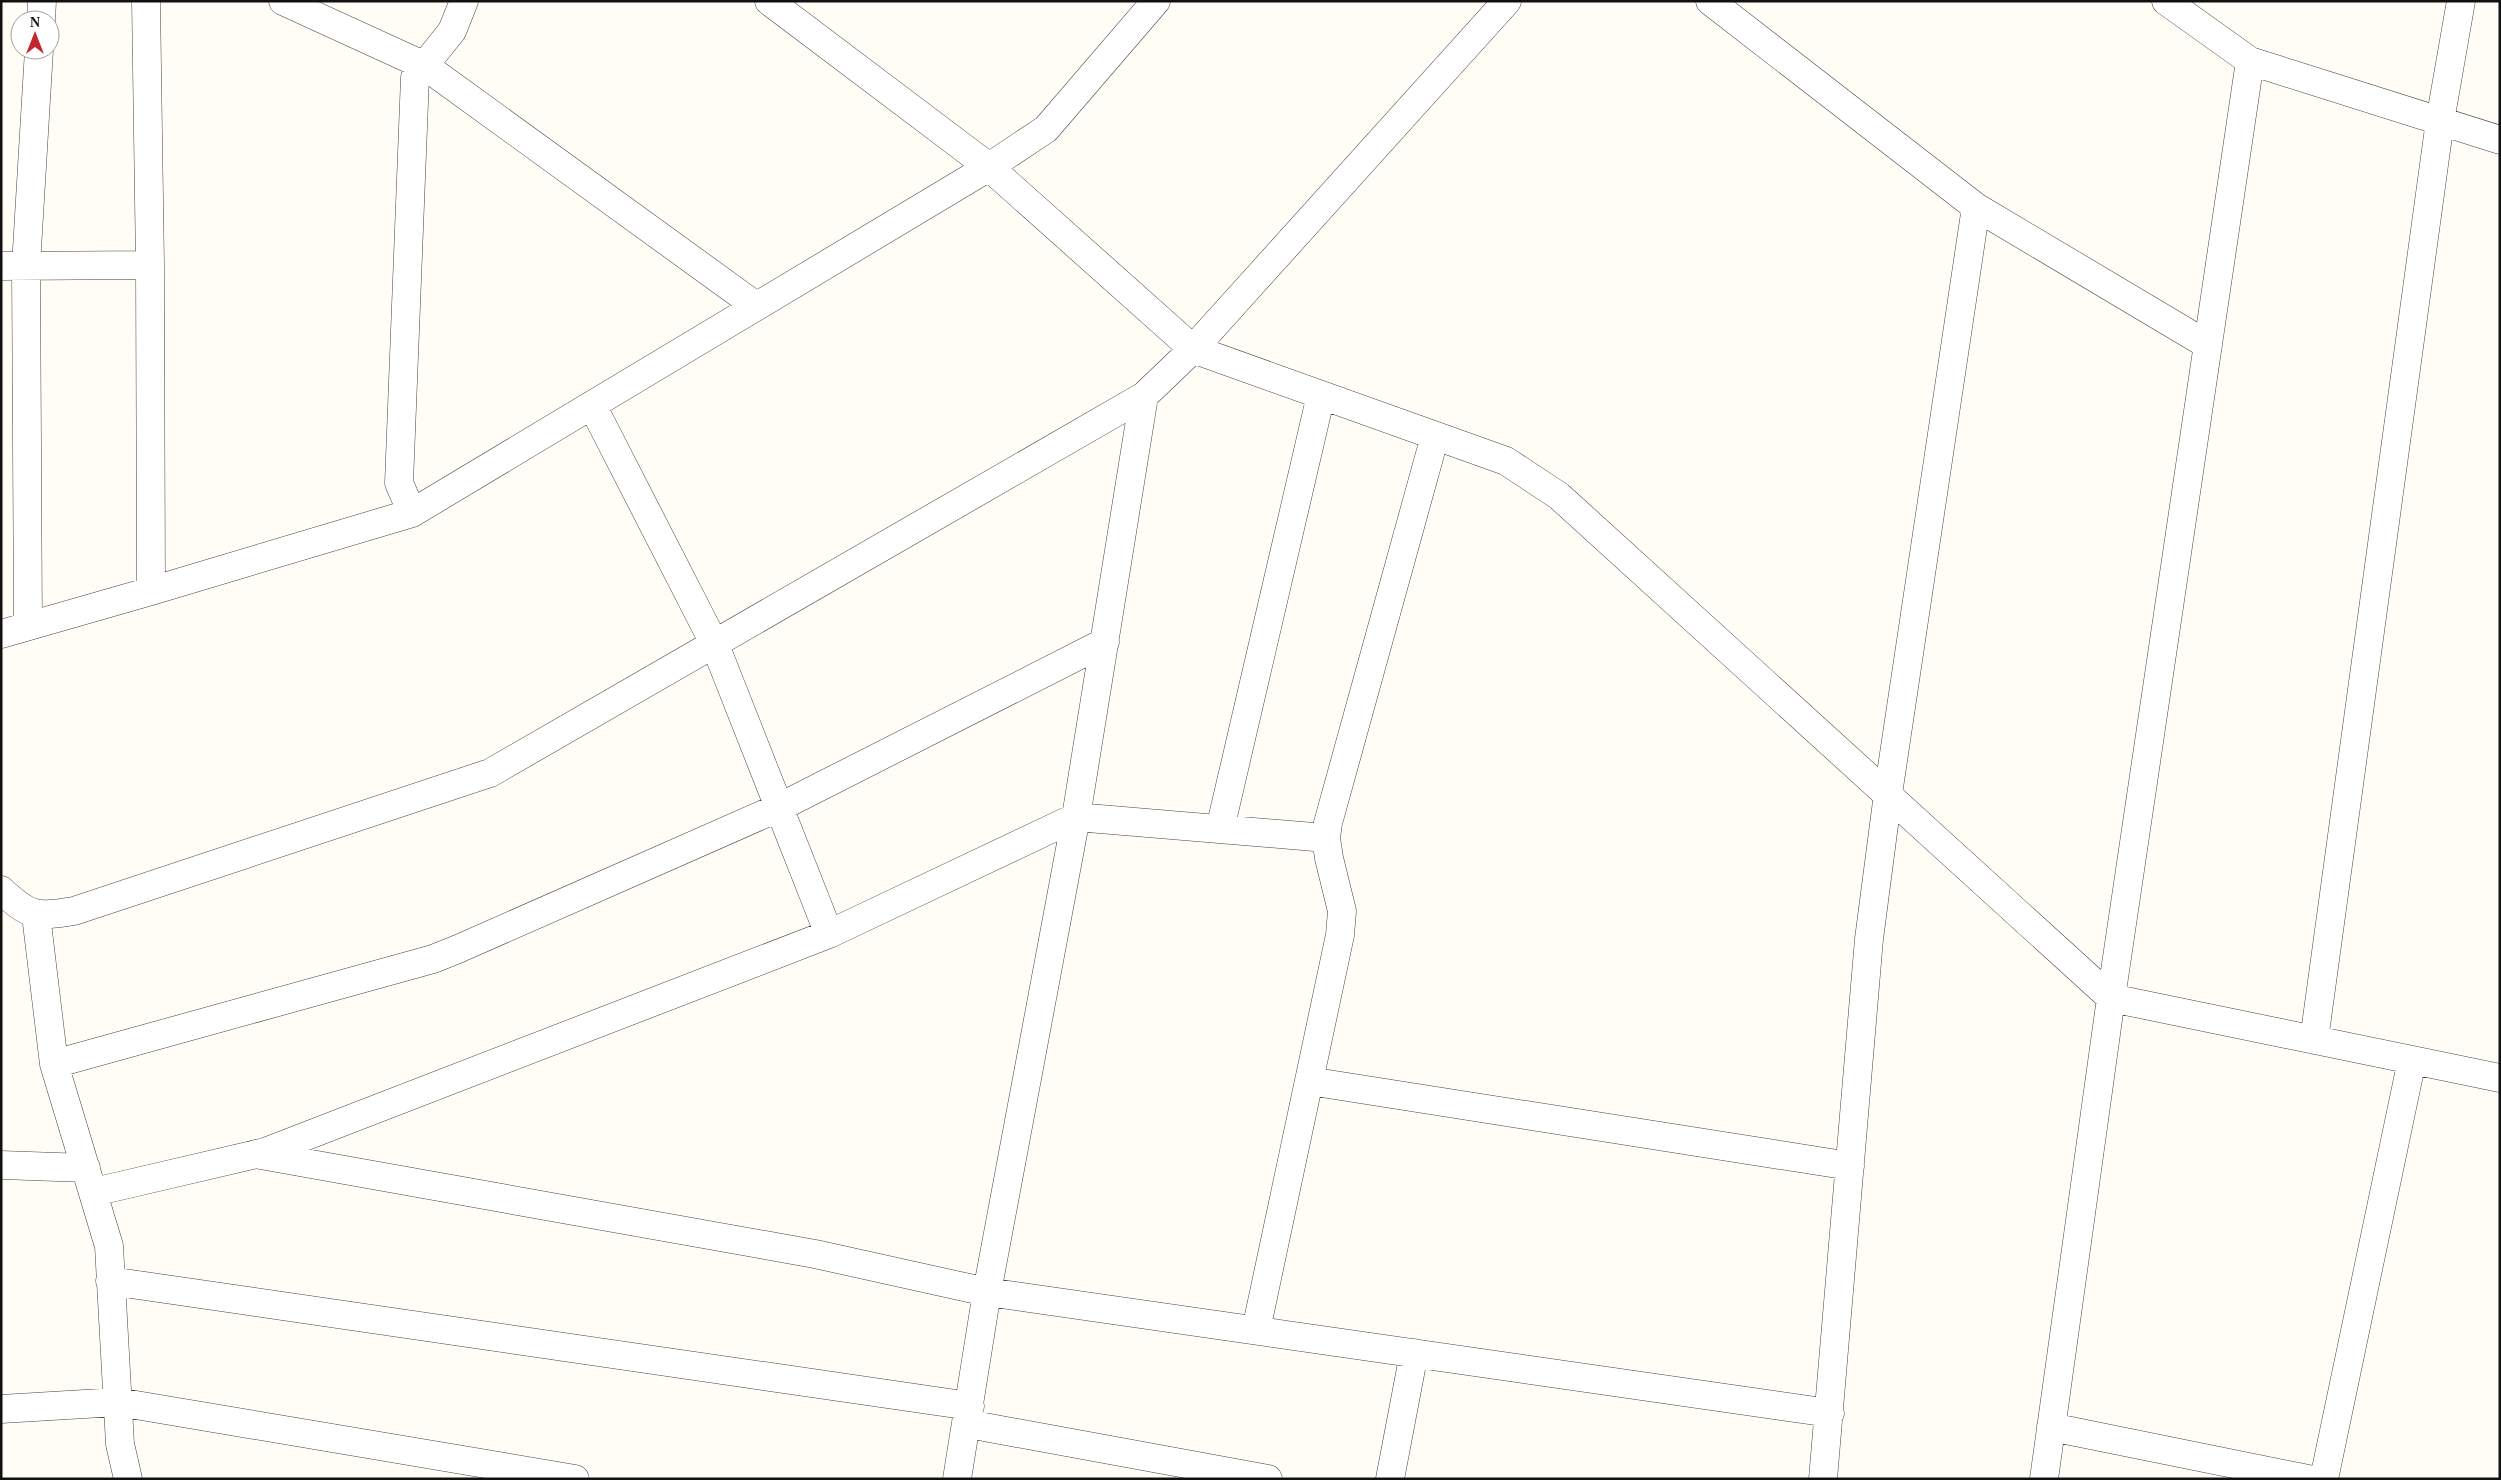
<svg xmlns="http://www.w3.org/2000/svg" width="2501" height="1480" font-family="Georgia,serif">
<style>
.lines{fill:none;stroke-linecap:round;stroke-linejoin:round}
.minor-casing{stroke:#444;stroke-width:29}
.minor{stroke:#fff;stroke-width:28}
</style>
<rect width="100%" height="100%" fill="#fffdf5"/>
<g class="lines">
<g class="minor-casing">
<path id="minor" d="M283,1L425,66L756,306
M464,1L452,31L415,77L399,483L412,513L989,167L769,1
M1156,1L1046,129L989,167L1193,349L1506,461L1559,496L2111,998L2500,1078
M1710,1L1976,207L2208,345
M2166,1L2250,61L2500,140
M41,20L42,1
M150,265L151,591
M1,266L150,265L146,1
M592,405L715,645L829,934
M28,626L26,266L39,50
M1,634L151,591L412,513
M1220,829L1321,395
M1,890C30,917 36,917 74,911L490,773L1144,396L1193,349L1507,1
M36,915L54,1064L109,1246L120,1444L128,1479
M2314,1040L2440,121L2461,1
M54,1064L433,959L458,949L780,807L1105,642
M1309,1081L1850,1166
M255,1154L815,1254L987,1292L1830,1413
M1,1165L86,1168
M94,1192L265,1152L829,934L1076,817L1326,838
M110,1281L970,1406
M1256,1330L1340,935L1342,911L1329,858L1326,838L1328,823L1435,436
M1,1409L118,1402L575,1479
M968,1424L1268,1479
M2051,1427L2308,1479
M957,1479L987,1292L1076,817L1144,396
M1390,1479L1414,1353
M1823,1479L1869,939L1888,794L1976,207
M2044,1479L2111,998L2250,61
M2324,1479L2412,1060"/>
</g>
<use href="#minor" class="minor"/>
</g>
<rect width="2501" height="1480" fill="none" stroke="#111111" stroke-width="5"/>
<g transform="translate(35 35)"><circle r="24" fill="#ffffff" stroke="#a0a0a0"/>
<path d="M0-4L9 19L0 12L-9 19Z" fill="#c4262e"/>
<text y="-8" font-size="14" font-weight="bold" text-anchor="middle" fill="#111111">N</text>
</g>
</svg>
